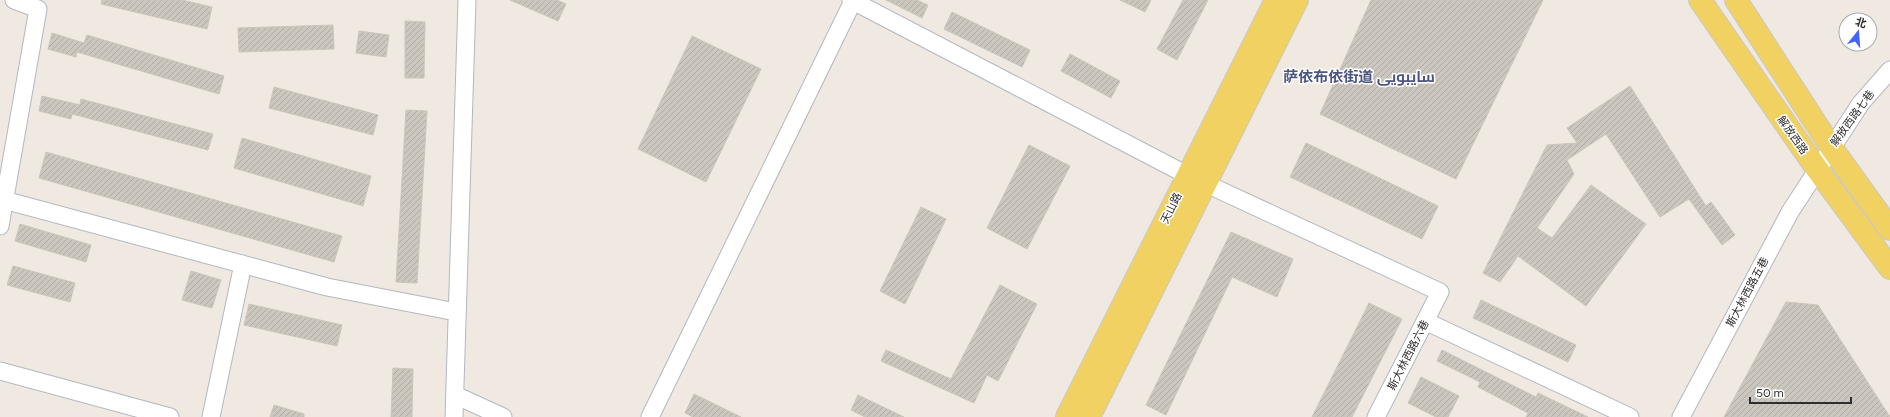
<svg xmlns="http://www.w3.org/2000/svg" width="1890" height="417" font-family="Figtree,Cairo,'Noto Sans SC',sans-serif">
<style>
.building{fill:url(#building-hatch);stroke:#cbc5ba}
.lines{fill:none;stroke-linecap:round;stroke-linejoin:round}
.minor-casing{stroke:#b4b7c1;stroke-width:19}
.major-casing{stroke:#c9c9c9;stroke-width:24}
.minor{stroke:#fff;stroke-width:17}
.major{stroke:#f2d163;stroke-width:22}
.labels{text-anchor:middle;stroke-width:3;stroke-linejoin:round;paint-order:stroke}
.street-label{font-size:11px;fill:#2e2e2e;stroke:#fff}
.district-label{font-size:15px;font-weight:bold;fill:#4d5680;stroke:#fff}
</style>
<defs>
<pattern id="building-hatch" width="6" height="6" patternUnits="userSpaceOnUse"><rect width="6" height="6" fill="#cbc7bf"/><path d="M-1 1l2-2M0 6l6-6M5 7l2-2" fill="none" stroke="#afaba4"/></pattern>
</defs>
<rect width="100%" height="100%" fill="#efe9e1"/>
<path class="building" d="M102,0H182L212,7L207,29L101,4Z
M510,0H557L566,4L558,21Z
M886,0H917L928,5L922,18Z
M1120,0H1151L1145,12Z
M1183,0H1208L1177,60L1157,49Z
M1371,0H1543L1456,179L1320,114Z
M952,12L1030,50L1022,67L944,29Z
M405,21L425,22L424,78H405Z
M333,25L334,49L239,52L238,28Z
M359,31L389,35L386,57L356,53Z
M52,33L84,43L87,35L224,76L219,94L77,52L76,57L48,49Z
M692,36L761,69L706,182L638,149Z
M1070,54L1120,81L1111,98L1061,71Z
M1630,86L1706,206L1711,202L1735,235L1722,245L1689,199L1660,217L1606,134L1567,160L1574,174L1537,228L1552,238L1591,185L1646,224L1586,306L1518,256L1500,282L1483,273L1547,145L1577,143L1567,128Z
M274,87L378,115L373,135L269,108Z
M42,96L80,105L81,99L213,134L208,150L72,114L71,119L39,111Z
M406,110L427,111L417,283L396,282Z
M242,138L371,176L363,206L234,168Z
M1306,143L1438,206L1422,239L1290,177Z
M1029,145L1070,166L1027,249L987,228Z
M46,152L342,236L334,262L39,178Z
M921,207L946,219L905,304L880,291Z
M20,224L91,245L86,262L15,241Z
M1231,232L1293,259L1277,297L1232,277L1166,415L1146,405Z
M13,266L75,283L70,302L7,285Z
M191,271L221,280L212,308L182,300Z
M1000,285L1037,304L998,381L987,375L974,403L881,361L886,350L951,379Z
M1481,300L1576,345L1568,362L1473,318Z
M1786,302L1818,305L1890,417H1724Z
M1369,303L1402,319L1352,417H1312Z
M249,304L342,325L337,346L244,325Z
M1442,350L1536,397L1538,393L1588,417H1526L1528,413L1478,387L1480,382L1437,361Z
M393,368L413,369L412,417H391Z
M1421,377L1459,396L1448,417H1436L1408,403Z
M694,394L741,417H693L685,413Z
M858,395L904,417H865L851,410Z
M274,405L304,414V417H270Z"/>
<g class="lines">
<g class="minor-casing">
<path id="minor" d="M851,0L1187,175L1440,292L1376,417
M0,199L327,287L456,312
M0,226L38,9L14,0
M1425,321L1630,417
M0,371L170,417
M455,395L503,417
M211,417L243,264
M454,417L467,0
M650,417L853,1
M1681,417L1790,212L1861,103L1890,70"/>
</g>
<g class="major-casing">
<path id="major" d="M1700,0L1817,169L1890,268
M1736,0L1831,147L1890,229
M1067,417L1276,0
M1089,417L1297,0"/>
</g>
<use href="#minor" class="minor"/>
<use href="#major" class="major"/>
</g>
<g class="labels">
<g class="street-label">
<text transform="translate(1852 118) rotate(-54)" y="4">解放西路七巷</text>
<text transform="translate(1793 135) rotate(55)" y="4">解放西路</text>
<text transform="translate(1171 208) rotate(-64)" y="4">天山路</text>
<text transform="translate(1747 292) rotate(-62)" y="4">斯大林西路五巷</text>
<text transform="translate(1408 355) rotate(-63)" y="4">斯大林西路六巷</text>
</g>
<g class="district-label">
<text x="1359" y="82">萨依布依街道 سايبويى</text>
</g>
</g>
<g transform="translate(1858 32) rotate(17)"><circle r="19" fill="#ffffff" stroke="#ababab"/>
<path d="M0-3L7 15L0 10L-7 15Z" fill="#4264fb"/>
<text y="-6" font-size="11" font-weight="bold" text-anchor="middle" fill="#2e2e2e">北</text>
</g>
<path d="M1750 397v6h101v-6" fill="none" stroke="#2e2e2e" stroke-width="2"/>
<text x="1756" y="397" font-size="12" fill="#2e2e2e" stroke="#ffffff" stroke-width="3" paint-order="stroke">50 m</text>
</svg>
